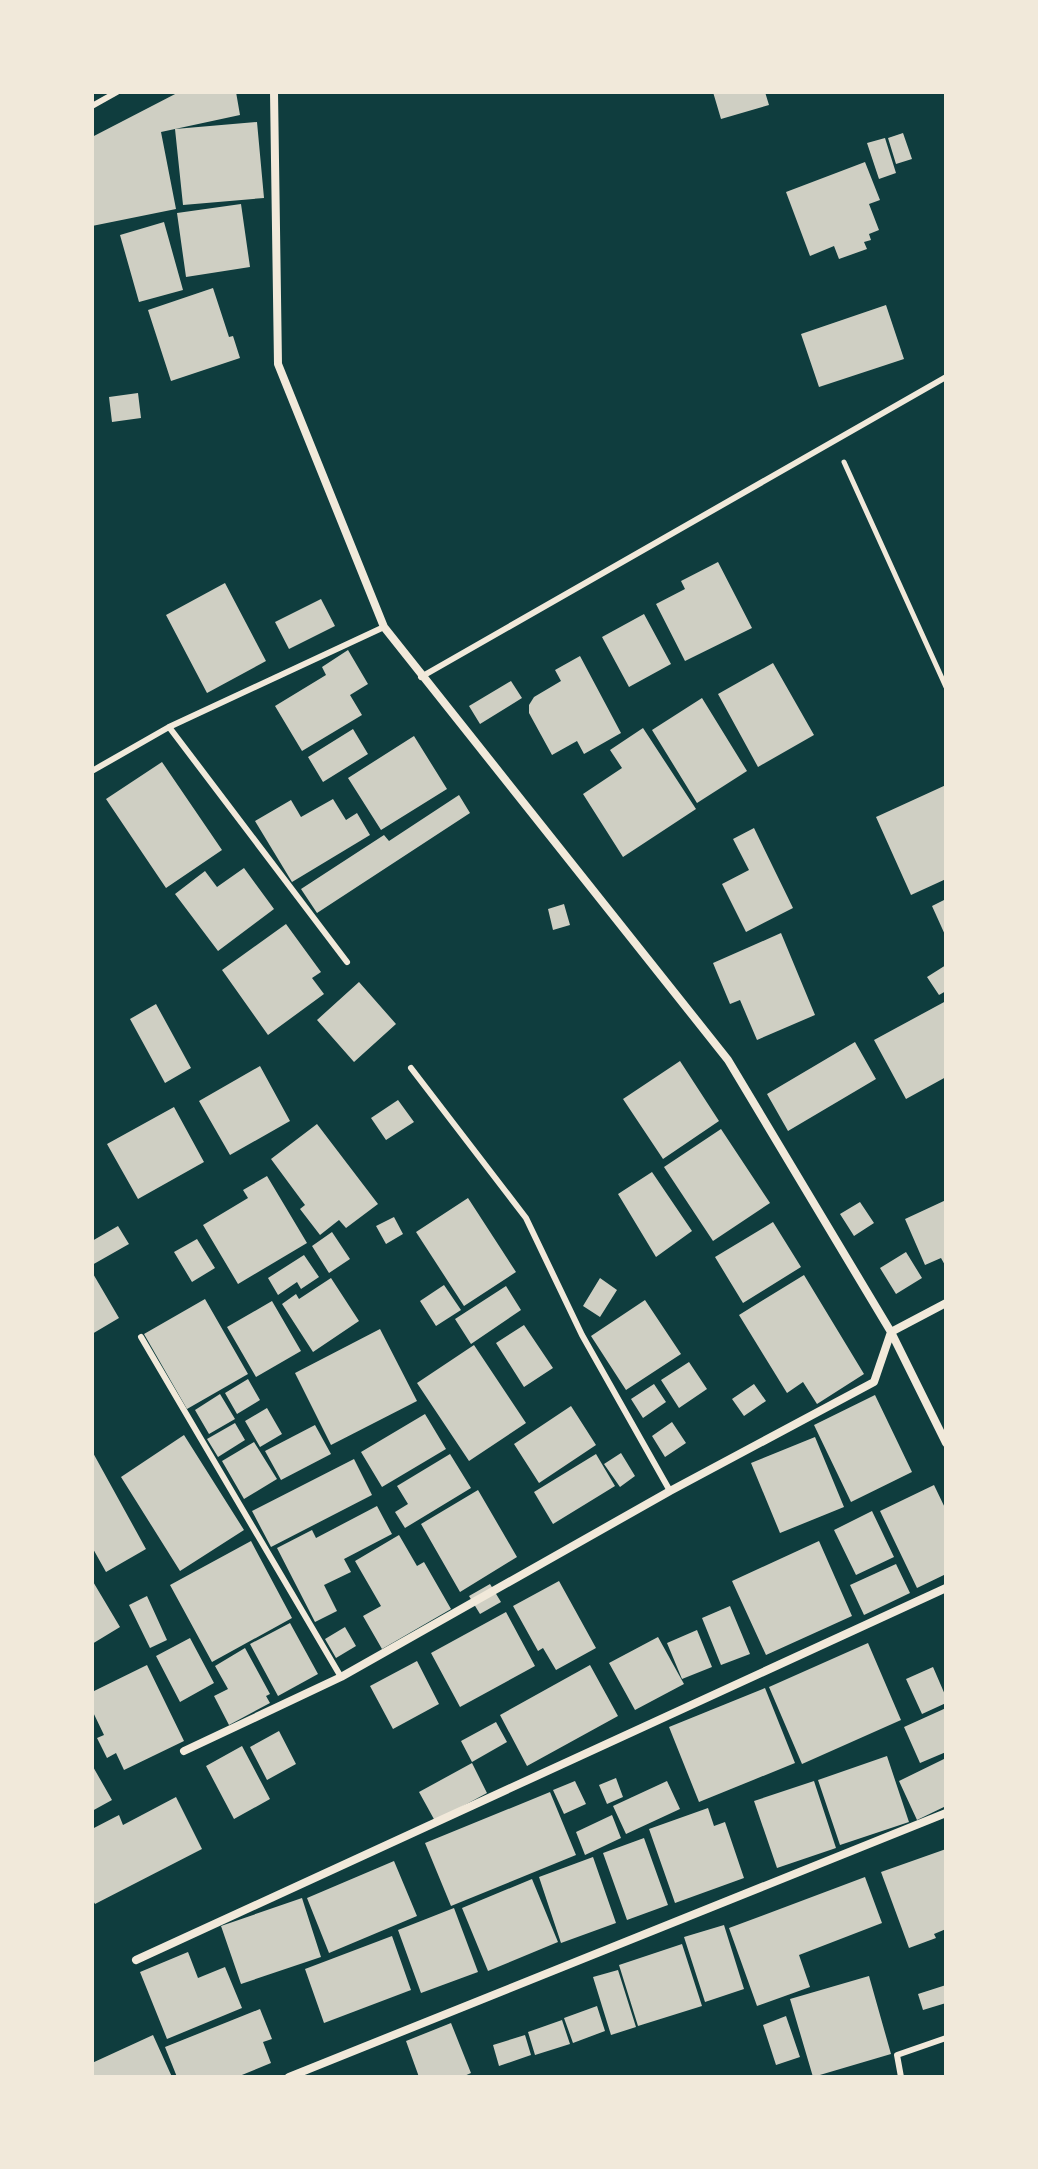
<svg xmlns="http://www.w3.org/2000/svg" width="1038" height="2169" font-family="'Titillium Web',sans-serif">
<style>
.building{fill:#cfcfc3}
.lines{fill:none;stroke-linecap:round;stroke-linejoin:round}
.path{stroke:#f1e9da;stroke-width:5}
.service{stroke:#f1e9da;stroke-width:6}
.minor{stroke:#f1e9da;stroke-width:8}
</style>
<rect width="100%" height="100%" fill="#0f3d3e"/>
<path class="building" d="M179,92H236L240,115L161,132L176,209L92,226V137Z
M713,92H765L769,105L721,119Z
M257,122L264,198L183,205L175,129Z
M903,133L912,159L896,164L888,138Z
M885,138L896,173L879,179L867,143Z
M865,162L880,200L869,204L879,230L869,234L871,240L864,242L867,249L839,259L834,246L810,256L786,192Z
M241,204L250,267L186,277L177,213Z
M164,222L183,290L139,302L120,235Z
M213,288L229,337L233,336L240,358L171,381L148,310Z
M886,305L904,359L819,387L801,334Z
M138,393L141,418L112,422L109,397Z
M718,562L752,628L685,661L656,604L685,589L681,581Z
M225,583L266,661L207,693L166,615Z
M321,599L335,626L289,649L275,622Z
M644,614L671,664L629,687L602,637Z
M348,650L368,684L350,695L362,715L302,751L275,706L326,675L322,667Z
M580,656L621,733L584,754L577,741L552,755L529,713V705L534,697L561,681L555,670Z
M773,663L814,735L758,767L718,694Z
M511,681L522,698L480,724L469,706Z
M702,698L747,771L697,803L652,730Z
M643,728L696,809L623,857L583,794L622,768L610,750Z
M353,729L368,754L323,782L308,757Z
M414,736L447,789L381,830L348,778Z
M162,762L222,850L166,888L106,799Z
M946,785V879L911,895L876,817Z
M459,795L470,813L317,913L301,889L384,835L389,841Z
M333,799L346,820L357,813L370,835L292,882L255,821L291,800L301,817Z
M754,828L793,908L746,932L722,884L749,870L733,839Z
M244,868L274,909L218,951L175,894L205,871L217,887Z
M946,899V937L932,906Z
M564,904L570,925L553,930L548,909Z
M286,924L321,972L312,978L324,994L268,1035L222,970Z
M781,933L815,1015L757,1040L740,1000L730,1004L713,963Z
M946,965V991L939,995L927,977Z
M359,982L396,1024L354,1062L317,1020Z
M946,1001V1077L906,1099L874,1040Z
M156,1004L191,1068L165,1083L130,1019Z
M855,1042L876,1079L788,1131L767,1094Z
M680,1061L719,1121L663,1159L623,1099Z
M260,1066L290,1121L230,1155L199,1101Z
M398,1100L414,1122L386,1140L371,1118Z
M174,1107L204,1162L138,1199L107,1144Z
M317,1124L378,1204L346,1228L339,1220L320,1235L300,1209L305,1205L271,1159Z
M721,1129L770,1203L713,1241L664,1167Z
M652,1172L692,1231L656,1257L618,1194Z
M267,1176L307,1243L238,1284L203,1225L248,1198L243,1190Z
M468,1198L516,1272L464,1306L416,1232Z
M946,1200V1267L941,1258L925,1265L905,1219Z
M860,1202L874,1223L854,1236L840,1214Z
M394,1217L403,1234L386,1244L376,1226Z
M773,1222L801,1267L743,1303L715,1257Z
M118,1226L129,1244L92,1265V1241Z
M332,1232L350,1259L329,1273L312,1246Z
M197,1239L215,1268L192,1282L174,1252Z
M906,1252L922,1278L896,1294L880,1268Z
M304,1255L319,1277L301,1289L297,1282L278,1295L268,1278Z
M92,1272L119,1318L92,1334Z
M804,1275L864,1374L817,1404L803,1382L787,1393L739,1315Z
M331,1278L359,1321L313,1352L282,1304L296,1294L299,1299Z
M600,1278L617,1290L600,1317L583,1306Z
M444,1285L461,1310L436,1326L420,1301Z
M506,1286L521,1310L471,1344L455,1319Z
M205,1299L248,1374L187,1409L144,1334Z
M645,1300L681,1354L626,1390L591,1336Z
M272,1301L301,1351L256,1377L227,1327Z
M524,1325L553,1368L524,1387L496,1343Z
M380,1329L417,1401L331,1445L295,1373Z
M474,1345L526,1423L469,1461L417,1383Z
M689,1362L707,1389L679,1408L661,1380Z
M248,1379L260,1400L237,1414L225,1393Z
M654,1384L666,1402L643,1418L631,1399Z
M754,1384L766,1401L744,1416L732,1399Z
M220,1394L235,1419L209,1434L195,1410Z
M875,1395L912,1472L851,1502L814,1425Z
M571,1406L596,1445L539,1483L514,1444Z
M267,1408L282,1434L260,1447L245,1421Z
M425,1414L446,1449L382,1487L361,1452Z
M672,1422L686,1443L665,1457L652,1436Z
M235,1423L245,1440L218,1457L207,1439Z
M315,1425L331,1454L281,1480L265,1451Z
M184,1435L244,1530L180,1571L121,1477Z
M815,1437L844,1507L780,1533L751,1463Z
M254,1442L277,1479L244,1499L222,1461Z
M92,1451L146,1549L106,1572L92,1547Z
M621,1453L635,1476L620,1487L604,1464Z
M450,1454L471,1488L405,1528L395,1512L408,1504L397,1486Z
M596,1454L615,1486L553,1524L534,1492Z
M354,1459L372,1495L271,1547L252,1511Z
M934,1485L946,1510V1574L917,1588L880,1511Z
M478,1490L517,1557L460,1592L421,1524Z
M377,1506L392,1534L344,1559L351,1572L324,1585L337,1611L315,1622L277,1548L312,1530L316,1538Z
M872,1511L894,1557L856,1575L834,1530Z
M399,1535L417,1566L424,1562L451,1609L382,1649L363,1616L381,1606L355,1561Z
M251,1541L292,1618L212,1662L170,1585Z
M819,1541L852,1616L766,1655L732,1581Z
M896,1564L910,1593L864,1615L850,1585Z
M92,1580L120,1627L92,1644Z
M559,1581L596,1648L556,1670L543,1648L538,1651L513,1606Z
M490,1584L501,1602L480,1614L469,1596Z
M147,1596L167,1640L150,1648L129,1605Z
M730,1606L750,1654L721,1665L702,1618Z
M506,1612L535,1666L460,1707L431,1653Z
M290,1623L318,1674L278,1696L250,1644Z
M345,1627L356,1646L336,1658L325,1639Z
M697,1630L712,1667L682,1679L667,1643Z
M658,1637L684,1684L635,1710L609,1663Z
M190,1638L214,1683L180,1702L156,1656Z
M868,1643L901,1720L802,1764L769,1687Z
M245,1648L270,1694L266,1696L270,1703L229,1725L214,1696L228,1689L215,1666Z
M417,1661L439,1704L393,1729L370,1686Z
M147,1665L184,1741L124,1770L116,1753L107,1758L97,1738L104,1735L92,1710V1692Z
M590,1665L618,1716L527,1766L500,1715Z
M933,1667L946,1697V1703L922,1714L906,1679Z
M765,1688L795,1763L699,1802L669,1727Z
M946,1708V1752L920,1763L904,1727Z
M496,1722L507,1742L472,1762L461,1741Z
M279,1731L296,1764L267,1780L250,1747Z
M242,1746L270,1799L234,1819L206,1766Z
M887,1756L909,1822L840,1845L818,1780Z
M946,1758V1806L917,1820L899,1781Z
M472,1763L487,1793L435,1821L419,1792Z
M92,1765L112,1800L92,1811Z
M616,1778L623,1797L607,1804L599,1785Z
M575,1781L586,1804L564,1814L553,1790Z
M667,1781L680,1809L626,1834L613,1806Z
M814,1781L836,1848L777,1868L754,1801Z
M550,1792L576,1855L451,1906L425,1843Z
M176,1797L202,1849L95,1904L92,1899V1829L119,1815L123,1825Z
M708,1808L714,1826L725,1822L744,1878L675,1903L649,1829Z
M612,1815L621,1838L585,1855L576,1832Z
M644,1838L668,1905L627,1920L603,1853Z
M946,1849V1929L934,1934L936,1938L909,1948L881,1872Z
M593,1857L616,1923L561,1943L539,1877Z
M394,1861L417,1916L329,1953L307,1898Z
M865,1877L882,1923L799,1955L810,1987L757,2006L729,1928Z
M532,1879L558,1942L488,1971L462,1908Z
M302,1898L321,1957L241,1984L221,1926Z
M454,1908L478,1972L421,1993L398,1930Z
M724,1925L744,1989L705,2002L684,1937Z
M392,1936L411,1990L324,2023L305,1969Z
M682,1944L702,2006L638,2026L619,1965Z
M188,1952L198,1978L225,1967L242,2008L167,2039L140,1972Z
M618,1970L636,2027L611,2035L593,1977Z
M869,1976L891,2054L813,2077L790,1999Z
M946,1985V2003L923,2010L918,1994Z
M597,2006L605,2031L573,2043L564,2018Z
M260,2009L272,2039L263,2042L271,2063L237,2077H177L165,2047Z
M786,2016L800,2057L776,2065L763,2025Z
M562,2020L570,2044L535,2055L528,2032Z
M451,2023L471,2073L462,2077H419L406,2041Z
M153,2035L172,2077H92V2063Z
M525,2035L531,2055L499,2066L493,2045Z"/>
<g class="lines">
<path class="path" d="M844,462L946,687"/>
<path class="service" d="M92,106L117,92
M421,677L946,377
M169,727L347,962
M92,771L169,727L384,627
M411,1068L526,1218L582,1335L670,1491
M141,1337L341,1677
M901,2077L897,2055L946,2038"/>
<path class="minor" d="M274,92L278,364L384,627L728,1060L891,1332L946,1443
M184,1751L341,1677L670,1491L874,1382L891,1332L946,1303
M136,1960L946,1588
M289,2077L946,1813"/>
</g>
<rect width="1038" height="2169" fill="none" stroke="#f1e9da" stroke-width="188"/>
</svg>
